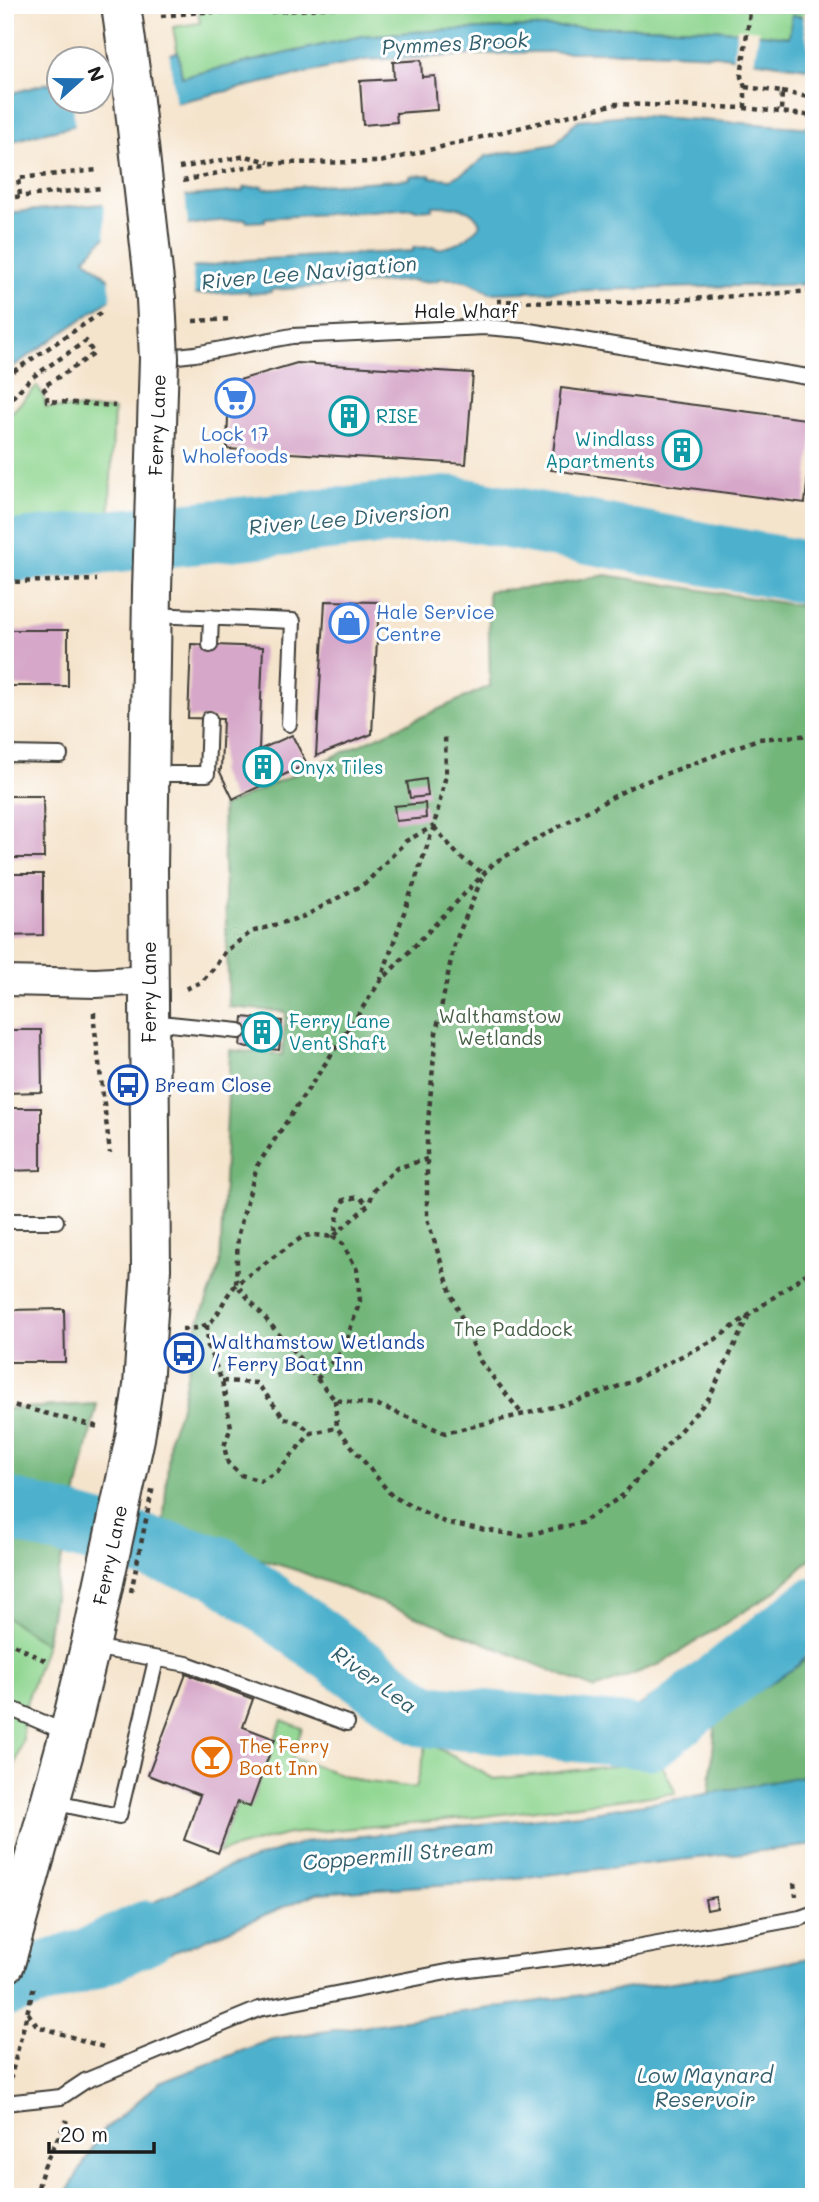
<svg xmlns="http://www.w3.org/2000/svg" width="819" height="2202" font-family="Mali,sans-serif">
<style>
.green{fill:#8ed58f;stroke:#557856;stroke-width:2}
.forest{fill:#72b67a;stroke:#47694b;stroke-width:2}
.water{fill:#4eb1cd;stroke:#356674;stroke-width:2;fill-rule:evenodd}
.pier{fill:#f5e4cc}
.lines{fill:none;stroke-linecap:round;stroke-linejoin:round}
.river{stroke:#4eb1cd;stroke-width:63}
.building{fill:#d6a7c9}
.service-casing{stroke:#3d3a36;stroke-width:18}
.minor-casing{stroke:#3d3a36;stroke-width:32}
.primary-casing{stroke:#3d3a36;stroke-width:42}
.path{stroke:#3d3a36;stroke-width:4.5;stroke-dasharray:5 5;stroke-linecap:butt}
.service{stroke:#fff;stroke-width:14}
.minor{stroke:#fff;stroke-width:28}
.primary{stroke:#fff;stroke-width:38}
.primary-bridge-casing{stroke:#3d3a36;stroke-width:42;stroke-linecap:butt}
.path-bridge{stroke:#3d3a36;stroke-width:4.5;stroke-dasharray:5 5;stroke-linecap:butt}
.primary-bridge{stroke:#fff;stroke-width:38}
.labels{text-anchor:middle;stroke-width:6;stroke-linejoin:round;paint-order:stroke}
.street-label{font-size:19px;fill:#1c1c1c;stroke:#fff}
.culture-label{font-size:19px;fill:#0d838f;stroke:#fff;text-anchor:start}
.shop-label{font-size:19px;fill:#366cbe;stroke:#fff}
.park-label{font-size:19px;fill:#445d44;stroke:#fff}
.transit-label{font-size:19px;fill:#164399;stroke:#fff;text-anchor:start}
.food-label{font-size:19px;fill:#c56008;stroke:#fff;text-anchor:start}
.water-label{font-size:21px;font-style:italic;fill:#325f6c;stroke:#fff}
</style>
<rect width="100%" height="100%" fill="#fff"/>
<filter id="ink" filterUnits="userSpaceOnUse"><feTurbulence type="fractalNoise" baseFrequency=".0143" numOctaves="2"/><feDisplacementMap in="SourceGraphic" scale="14" xChannelSelector="R" yChannelSelector="G"/><feConvolveMatrix kernelMatrix="1 2 1 2 8 2 1 2 1" color-interpolation-filters="sRGB"/></filter>
<filter id="wash" filterUnits="userSpaceOnUse"><feTurbulence type="fractalNoise" baseFrequency=".00686" numOctaves="4" result="noise"/><feDisplacementMap in="SourceGraphic" scale="28" xChannelSelector="R" yChannelSelector="G"/><feGaussianBlur stdDeviation="1.57" result="paint"/><feColorMatrix in="noise" values="0 0 0 0 0 0 0 0 0 0 0 0 0 0 0 0 0 1.4 0 .05"/><feComposite in="paint" operator="in"/></filter>
<g filter="url(#wash)">
<rect width="100%" height="100%" fill="#f5e4cc"/>
<path class="green" d="M197,5H814V18L789,37L714,29L643,27H533L426,31L362,36L182,77L173,27L200,23Z
M37,386L43,395L46,407L114,410L107,570H5V415L12,412Z
M97,1404L57,1580L46,1644L23,1713V1740L5,1798V1409Z
M282,1720L302,1728L292,1758L361,1781L416,1788L427,1742L494,1779L660,1761L676,1793L478,1817L288,1834L218,1853L237,1802L250,1806Z"/>
<path class="forest" d="M606,575L814,608V1556L775,1592L660,1664L595,1689L480,1641L296,1570L163,1530L170,1435L180,1410L196,1329L220,1266L230,1050L282,1055L286,1012L229,1007L222,807L490,686L488,591L549,586Z
M97,1404L57,1580L46,1644L5,1616V1409Z
M814,1652V1774L709,1794L716,1718L799,1665Z"/>
<path class="water" d="M792,15L814,18V69L717,55L647,52H533L365,60L37,134L5,144V95L59,80L60,102H102V70L178,52L182,77L362,36L426,31L533,27H643L714,29L789,37Z
M626,115L814,128V284L490,293C473,282 458,277 438,279L437,281L416,282L415,280L271,290V292L249,294L248,291L110,300L5,372V213L243,191V188L263,186V189L410,179V176L430,175V177L451,179L470,169L486,156L555,144L578,120ZM432,206C450,206 473,205 480,224C469,240 454,247 436,249L435,247L413,248V251L247,260L110,280L85,258L104,238L207,222L246,219L247,222L265,221V218L414,208L415,210L432,209Z
M814,1576V1642L799,1665L716,1718L658,1750L639,1706L746,1636Z
M814,1774V1845L482,1882L317,1893L200,1942L75,1989L65,1946L215,1872L304,1842L579,1814L684,1798Z
M814,1957V2197H64L102,2132L159,2083L272,2039L715,1976Z"/>
<path class="pier" d="M802,13L814,15V72H813Z
M737,28L759,30L754,63L733,61Z
M169,50L176,106L75,129L73,102H102V66Z
M185,192L188,228L106,242L103,200Z
M192,265L195,298L111,303L109,275Z"/>
<g class="lines">
<path class="river" d="M5,552L452,507L814,574
M5,1508L218,1567L422,1715L650,1738L814,1609
M5,1986L90,1959L147,1932"/>
</g>
<g id="blocks">
<path class="building" d="M421,60L422,77L435,76L437,110L396,113L397,122L363,125L360,81L394,79L393,62Z
M297,363L473,373L466,464L227,449L229,383Z
M561,388L814,420L805,503L551,470Z
M325,601L379,602L372,734L316,756Z
M5,630H68V686H5Z
M191,644L263,647L259,750L292,735L307,764L233,799L219,770L221,769L223,719L188,718Z
M426,779L428,796L410,798L407,782Z
M5,796H43L44,858H5Z
M425,803L426,818L396,821L394,806Z
M5,874H43V935L5,936Z
M243,1017L282,1021L279,1050L240,1046Z
M5,1030H41L42,1092L5,1093Z
M5,1108H41V1170L5,1171Z
M64,1309L65,1362H5V1310Z
M186,1674L253,1699L243,1727L275,1739L250,1807L237,1802L218,1853L184,1840L200,1795L148,1775Z
M716,1897L717,1908L707,1910L705,1899Z"/>
</g>
</g>
<g filter="url(#ink)">
<use href="#blocks" fill-opacity="0" stroke="#3d3a36" stroke-width="2"/>
<g class="lines">
<g class="service-casing">
<path id="service" d="M160,358L195,354L292,336L485,327L523,330L814,378
M152,615L293,621L289,724
M210,645L211,617
M5,754L60,755
M152,774H207L209,719
M150,1022L239,1031
M5,1221H56
M92,1647L187,1664L347,1723
M5,1706L67,1733
M51,1802L119,1816L156,1660
M5,2103L61,2097L85,2081L259,2009L452,1971L625,1950L800,1918L814,1913"/>
</g>
<g class="minor-casing">
<path id="minor" d="M5,981L96,983L149,980"/>
</g>
<g class="primary-casing">
<path id="primary" d="M121,5L133,92
M5,1964L69,1734L90,1647L135,1438L143,1386L151,1269L148,868L152,590"/>
</g>
<path class="path" d="M811,5L814,21
M161,16L201,12H270L361,5
M745,87L782,92L781,111
M782,92L814,98
M745,108V87L741,77L751,5
M179,168L246,156L269,162
M183,181L239,168L274,163L380,162L616,104L745,108L814,116
M20,195L18,178L97,170
M5,198L102,188
M497,301L628,303L814,291
M193,321L233,319
M5,377L104,311
M5,405L31,378L86,341L94,354L43,387L47,393V401L115,406
M5,582L97,580
M814,735L758,739L631,787L495,862L379,983L257,1166L238,1234L236,1284L335,1400L381,1406L445,1433L574,1402L628,1383L716,1339L814,1268
M434,827L459,856L484,874
M482,878L454,945L436,1033L427,1134V1219L451,1293L480,1361L522,1414
M380,982L434,826L446,775L445,735
M186,989L201,982L213,969L226,951L251,932L305,916L367,882L406,841L434,826
M94,1012V1022L110,1153
M207,1325L208,1347L222,1381L231,1427L224,1446L228,1463L241,1475L261,1481L278,1471L311,1433L337,1428
M182,1329C224,1329 214,1306 237,1284C244,1278 299,1238 305,1236C313,1234 325,1236 333,1237L369,1204L374,1190L397,1168L427,1159
M317,1379L343,1350L360,1301L357,1270L343,1244L333,1237C339,1222 335,1214 344,1200L358,1197L369,1204
M222,1381L257,1383L284,1418L300,1423L311,1433
M335,1400L337,1428L392,1496L446,1523L521,1536L581,1523L622,1496L709,1398L748,1317
M5,1403L99,1427
M5,1640L48,1662
M794,1883L796,1896
M28,2013L37,2026L103,2047
M10,2080L34,1986
M37,2197C39,2169 55,2144 67,2120"/>
<use href="#service" class="service"/>
<use href="#minor" class="minor"/>
<use href="#primary" class="primary"/>
<g class="primary-bridge-casing">
<path id="primary-bridge" d="M133,92L156,299L159,358L152,590"/>
</g>
<path class="path-bridge" d="M131,1592L153,1486"/>
<use href="#primary-bridge" class="primary-bridge"/>
</g>
</g>
<defs>
<g id="supermarket-ring" transform="scale(2.0125)"><circle r="9.5" fill="#fff" stroke="#3f7fe0" stroke-width="1.5"/><path d="M-6-5.5h2.5l.6 2H6L4.5 2H-2.5L-4.4-4H-6ZM-1.5 3.2a1.3 1.3 0 1 0 .1 0ZM3 3.2a1.3 1.3 0 1 0 .1 0Z" fill="#3f7fe0"/></g>
<g id="building-ring" transform="scale(2.0125)"><circle r="9.5" fill="#fff" stroke="#0f9aa8" stroke-width="1.5"/><path d="M-4-6H4V6H1V3H-1V6H-4ZM-2.5-4.3h1.7v1.8h-1.7ZM.8-4.3h1.7v1.8H.8ZM-2.5-1h1.7V.8h-1.7ZM.8-1h1.7V.8H.8Z" fill="#0f9aa8"/></g>
<g id="shop-ring" transform="scale(2.0125)"><circle r="9.5" fill="#fff" stroke="#3f7fe0" stroke-width="1.5"/><path d="M-5-2.5h2.3a2.7 3.5 0 0 1 5.4 0H5L5.5 6h-11ZM-1.5-2.5h3a1.5 2.3 0 0 0-3 0Z" fill="#3f7fe0"/></g>
<g id="bus-ring" transform="scale(2.0125)"><circle r="9.5" fill="#fff" stroke="#1a4fb4" stroke-width="1.5"/><path d="M-5-6H5V4H4V6H2V4H-2V6H-4V4H-5ZM-3.5-4V0h7V-4ZM-3.5 1.2v1.5H-2V1.2ZM2 1.2v1.5H3.5V1.2Z" fill="#1a4fb4"/></g>
<g id="bar-ring" transform="scale(2.0125)"><circle r="9.5" fill="#fff" stroke="#e8710a" stroke-width="1.5"/><path d="M-6-5H6L.8 .8V4.5H3.5V6h-7V4.5H-.8V.8Z" fill="#e8710a"/></g>
</defs>
<g fill-rule="evenodd">
<use href="#supermarket-ring" x="235" y="398"/>
<use href="#building-ring" x="349" y="416"/>
<use href="#building-ring" x="682" y="450"/>
<use href="#shop-ring" x="349" y="623"/>
<use href="#building-ring" x="263" y="767"/>
<use href="#building-ring" x="262" y="1032"/>
<use href="#bus-ring" x="128" y="1085"/>
<use href="#bus-ring" x="184" y="1353"/>
<use href="#bar-ring" x="212" y="1757"/>
</g>
<g class="labels">
<g class="street-label">
<text x="466" y="318">Hale Wharf</text>
<text transform="translate(157 425) rotate(-88)" y="7">Ferry Lane</text>
<text transform="translate(149 992) rotate(-90)" y="7">Ferry Lane</text>
<text transform="translate(110 1555) rotate(-78)" y="7">Ferry Lane</text>
</g>
<g class="culture-label">
<text x="376" y="423">RISE</text>
<text x="655" y="446" text-anchor="end">Windlass<tspan x="655" dy="22">Apartments</tspan></text>
<text x="290" y="774">Onyx Tiles</text>
<text x="289" y="1028">Ferry Lane<tspan x="289" dy="22">Vent Shaft</tspan></text>
</g>
<g class="shop-label">
<text x="235" y="441">Lock 17<tspan x="235" dy="22">Wholefoods</tspan></text>
<text x="376" y="619" text-anchor="start">Hale Service<tspan x="376" dy="22">Centre</tspan></text>
</g>
<g class="park-label">
<text x="500" y="1023">Walthamstow<tspan x="500" dy="22">Wetlands</tspan></text>
<text x="513" y="1336">The Paddock</text>
</g>
<g class="transit-label">
<text x="155" y="1092">Bream Close</text>
<text x="211" y="1349">Walthamstow Wetlands<tspan x="211" dy="22">/ Ferry Boat Inn</tspan></text>
</g>
<g class="food-label">
<text x="239" y="1753">The Ferry<tspan x="239" dy="22">Boat Inn</tspan></text>
</g>
<g class="water-label">
<text transform="translate(455 44) rotate(-3)" y="7">Pymmes Brook</text>
<text transform="translate(309 273) rotate(-5)" y="7">River Lee Navigation</text>
<text transform="translate(349 519) rotate(-5)" y="7">River Lee Diversion</text>
<text transform="translate(374 1680) rotate(36)" y="7">River Lea</text>
<text transform="translate(398 1855) rotate(-5)" y="7">Coppermill Stream</text>
<text x="705" y="2083">Low Maynard<tspan x="705" dy="24">Reservoir</tspan></text>
</g>
</g>
<rect width="819" height="2202" fill="none" stroke="#fff" stroke-width="28"/>
<g transform="translate(80 80) rotate(69)"><circle r="33" fill="#ffffff" stroke="#a4a4a4" stroke-width="2"/>
<path d="M0-5L12 26L0 18L-12 26Z" fill="#1f6fb2"/>
<text y="-10" font-size="19" font-weight="bold" text-anchor="middle" fill="#1c1c1c">N</text>
</g>
<path d="M49 2142v10h105v-10" fill="none" stroke="#1c1c1c" stroke-width="3.5"/>
<text x="60" y="2142" font-size="21" fill="#1c1c1c" stroke="#ffffff" stroke-width="5" paint-order="stroke">20 m</text>
</svg>
